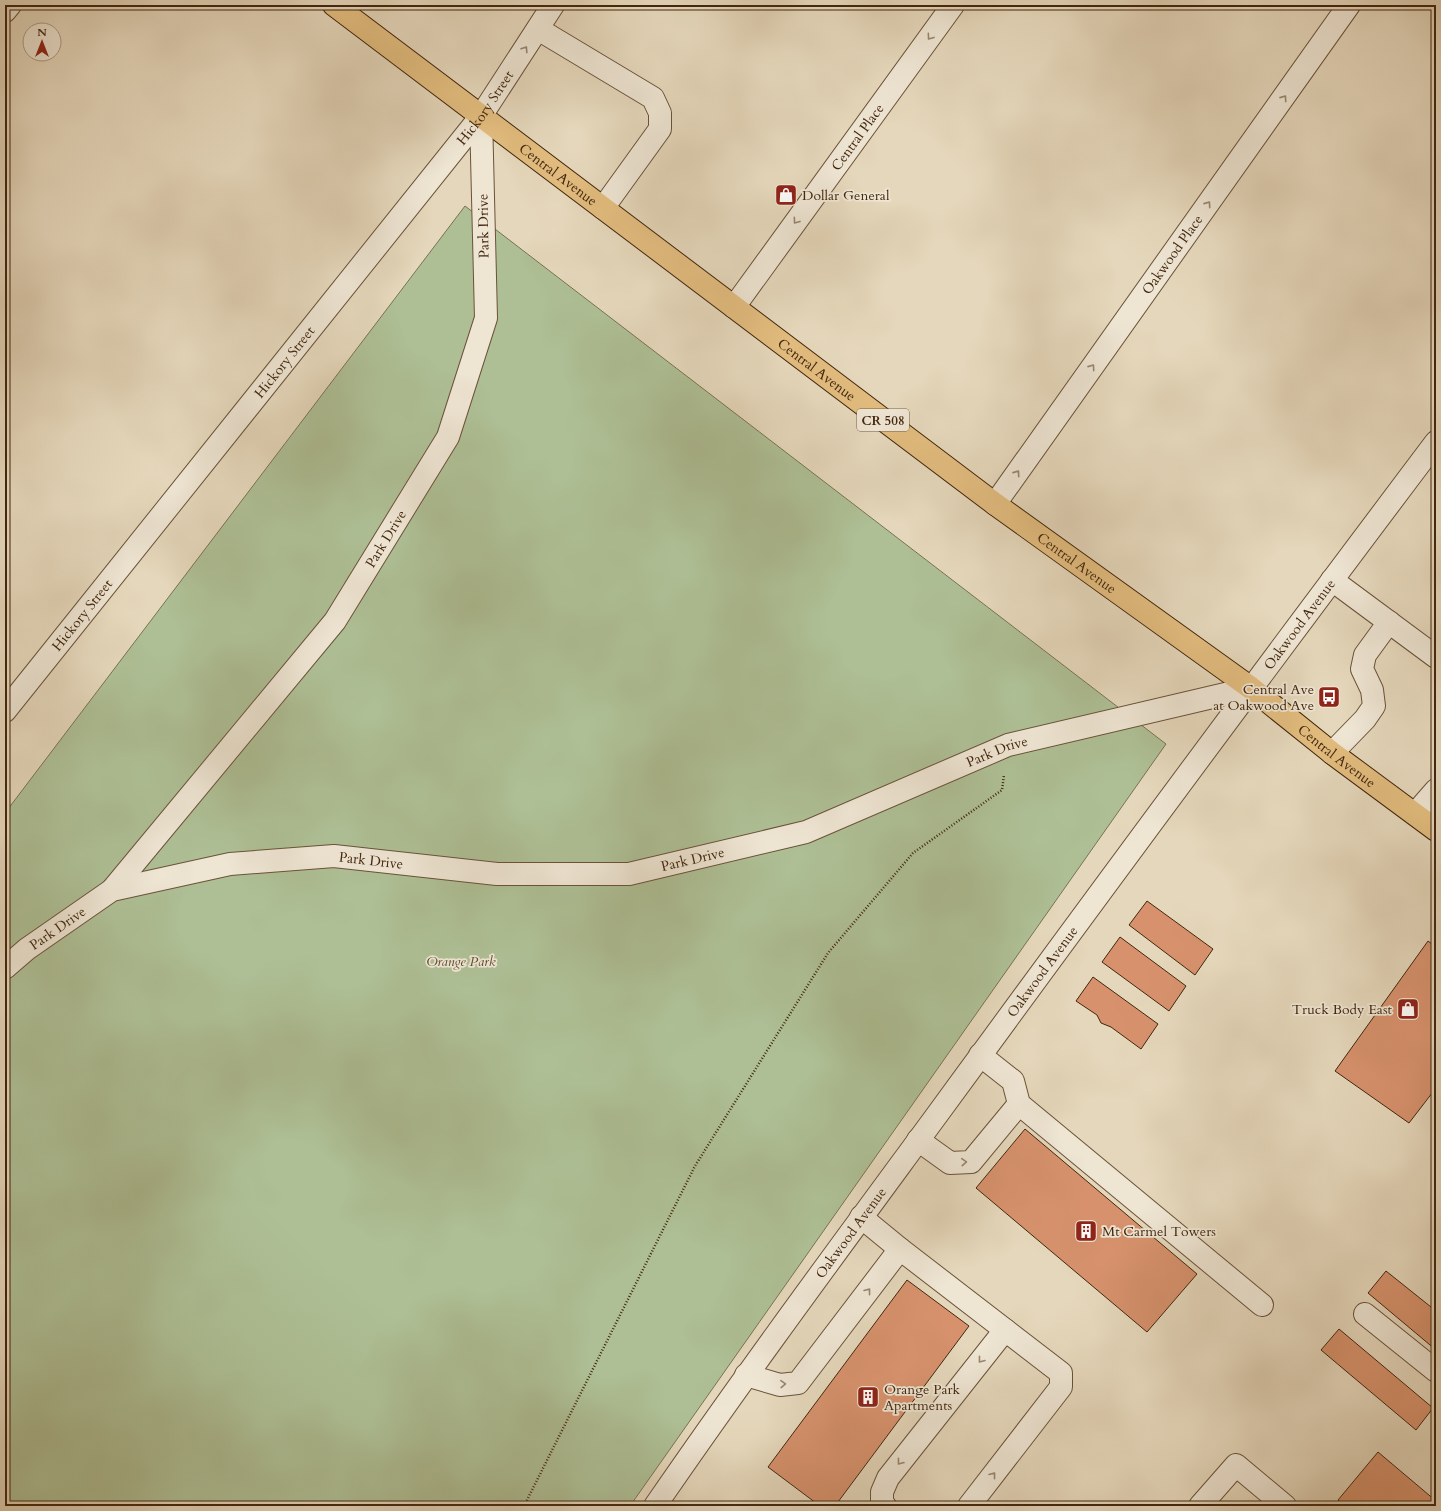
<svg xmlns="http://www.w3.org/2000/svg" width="1441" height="1511" font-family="Cardo,serif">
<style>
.green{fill:#aebf95;stroke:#787252}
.building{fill:#d7926d;stroke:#42260e}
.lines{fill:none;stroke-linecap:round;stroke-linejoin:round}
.minor-casing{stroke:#6b5239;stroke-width:24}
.major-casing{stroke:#42260e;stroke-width:24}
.path{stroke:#42260e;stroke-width:2.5;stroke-dasharray:1 2;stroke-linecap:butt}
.minor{stroke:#eee5d3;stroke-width:22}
.major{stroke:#e2bc7e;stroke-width:22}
.oneway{stroke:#988670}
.labels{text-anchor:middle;stroke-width:3.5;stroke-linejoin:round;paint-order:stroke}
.shield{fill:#eee5d3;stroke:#765f49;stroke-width:1}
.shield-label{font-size:13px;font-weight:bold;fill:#42260e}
.street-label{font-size:14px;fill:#42260e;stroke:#eee5d3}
.poi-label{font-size:14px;fill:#42260e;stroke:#eee5d3;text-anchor:start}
.park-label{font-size:14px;font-style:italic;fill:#5d4c30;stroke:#eee5d3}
</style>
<rect width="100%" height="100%" fill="#e5d7bb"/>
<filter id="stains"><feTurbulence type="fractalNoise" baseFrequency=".005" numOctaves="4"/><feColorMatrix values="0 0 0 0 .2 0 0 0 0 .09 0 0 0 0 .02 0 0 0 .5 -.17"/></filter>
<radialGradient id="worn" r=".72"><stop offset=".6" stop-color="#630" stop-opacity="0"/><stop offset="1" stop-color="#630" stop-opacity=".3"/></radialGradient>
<path class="green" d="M465,206L1166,744L630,1506H5V813Z"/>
<path class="building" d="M1147,901L1213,949L1195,975L1129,925Z
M1120,937L1186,986L1169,1011L1102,962Z
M1428,941L1436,947V1088L1409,1123L1335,1071Z
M1093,977L1158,1024L1141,1049L1111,1027L1101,1023L1097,1015L1076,1001Z
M1025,1129L1197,1274L1147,1332L976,1188Z
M1386,1271L1436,1311V1350L1368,1293Z
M907,1280L969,1326L835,1506H820L768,1467Z
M1339,1329L1433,1408L1416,1430L1321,1350Z
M1378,1452L1436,1501V1506H1345L1338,1500Z"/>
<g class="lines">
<g class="minor-casing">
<g id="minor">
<path d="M5,11L10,5"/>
<path d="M538,29L653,98L660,113V129L603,208"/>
<path id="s1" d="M734,307L953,5"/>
<path id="s2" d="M995,504L1349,5"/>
<path d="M1332,580L1436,657"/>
<path id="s3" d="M5,711L481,116L553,5"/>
<path d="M1332,753L1365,719L1374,706L1372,690L1362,669L1365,655L1389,622"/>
<path d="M1415,814L1436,790"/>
<path id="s4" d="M112,890L335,621L448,437L486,318L481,116"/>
<path id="s5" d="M5,968L27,949L112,890L230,864L334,856L497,874H629L806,832L1008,745L1251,688"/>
<path d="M980,1055L1013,1081L1019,1104L1262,1305"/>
<path d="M918,1140L950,1163L971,1162L1019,1104"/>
<path d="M861,1217L900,1249L1061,1373V1387L969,1506"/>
<path d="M1365,1314L1436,1371"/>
<path d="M746,1375L780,1385L798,1383L900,1249"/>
<path id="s6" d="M655,1506C745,1375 840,1247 934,1119C1100,892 1267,666 1436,442"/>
<path d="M885,1506L882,1503V1492L888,1478L1005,1330"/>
<path d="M1200,1506L1236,1465L1285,1506"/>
</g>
</g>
<g class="major-casing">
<g id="major">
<path id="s7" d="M334,5L995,504L1251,688L1332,753L1436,830"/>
</g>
</g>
<path class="path" d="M524,1506L695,1166L828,953L913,853L1002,790L1004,775"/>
<use href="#minor" class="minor"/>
<use href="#major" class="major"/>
</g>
<defs><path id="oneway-chevron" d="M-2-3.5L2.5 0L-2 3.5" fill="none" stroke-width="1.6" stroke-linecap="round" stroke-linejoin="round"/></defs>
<g class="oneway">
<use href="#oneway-chevron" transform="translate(930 37) rotate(126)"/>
<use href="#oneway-chevron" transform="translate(525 49) rotate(-57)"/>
<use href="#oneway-chevron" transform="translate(1284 98) rotate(-55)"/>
<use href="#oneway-chevron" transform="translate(1208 204) rotate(-55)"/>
<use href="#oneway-chevron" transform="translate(796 221) rotate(126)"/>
<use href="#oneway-chevron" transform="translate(1092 367) rotate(-55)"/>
<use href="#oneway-chevron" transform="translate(1017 473) rotate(-55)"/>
<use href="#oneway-chevron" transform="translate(964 1162) rotate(-4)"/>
<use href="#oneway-chevron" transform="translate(868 1291) rotate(-52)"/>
<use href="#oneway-chevron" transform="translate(981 1360) rotate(128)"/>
<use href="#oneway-chevron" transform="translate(783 1384) rotate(-2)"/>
<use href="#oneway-chevron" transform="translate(900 1462) rotate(128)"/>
<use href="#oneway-chevron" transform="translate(993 1475) rotate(-52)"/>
</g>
<defs>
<g id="shop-square" transform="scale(1.15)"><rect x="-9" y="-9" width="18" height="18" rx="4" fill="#8f2418" stroke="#eee5d3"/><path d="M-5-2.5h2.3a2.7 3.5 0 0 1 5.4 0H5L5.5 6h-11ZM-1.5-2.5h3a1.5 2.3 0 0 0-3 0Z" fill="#fff"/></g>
<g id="bus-square" transform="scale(1.15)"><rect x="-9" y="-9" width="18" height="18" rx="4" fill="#8f2418" stroke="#eee5d3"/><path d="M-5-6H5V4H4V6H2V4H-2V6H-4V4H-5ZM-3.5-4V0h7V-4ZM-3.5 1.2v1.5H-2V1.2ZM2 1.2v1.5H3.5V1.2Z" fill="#fff"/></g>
<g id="building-square" transform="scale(1.15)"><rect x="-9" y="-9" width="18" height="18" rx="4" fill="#8f2418" stroke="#eee5d3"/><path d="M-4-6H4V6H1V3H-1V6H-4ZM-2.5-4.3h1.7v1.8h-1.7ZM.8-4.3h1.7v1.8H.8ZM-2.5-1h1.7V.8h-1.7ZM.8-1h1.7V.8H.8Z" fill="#fff"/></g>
</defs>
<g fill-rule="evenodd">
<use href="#shop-square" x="786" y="195"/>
<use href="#bus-square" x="1329" y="697"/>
<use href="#shop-square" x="1408" y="1009"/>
<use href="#building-square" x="1086" y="1231"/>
<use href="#building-square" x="868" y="1397"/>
</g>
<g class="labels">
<rect class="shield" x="857" y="409" width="52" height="22" rx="3"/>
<g class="shield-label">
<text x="883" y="425">CR 508</text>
</g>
<g class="street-label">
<text dy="5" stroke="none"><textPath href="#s3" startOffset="771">Hickory Street</textPath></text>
<text dy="5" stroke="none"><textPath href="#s1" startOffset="210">Central Place</textPath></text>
<text dy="5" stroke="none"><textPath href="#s7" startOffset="281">Central Avenue</textPath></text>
<text transform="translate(483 226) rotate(-91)" y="5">Park Drive</text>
<text dy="5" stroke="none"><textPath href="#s2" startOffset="306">Oakwood Place</textPath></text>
<text dy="5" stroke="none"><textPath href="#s3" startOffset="447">Hickory Street</textPath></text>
<text dy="5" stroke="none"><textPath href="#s7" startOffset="605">Central Avenue</textPath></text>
<text dy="5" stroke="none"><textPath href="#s4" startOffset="446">Park Drive</textPath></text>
<text dy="5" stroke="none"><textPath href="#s7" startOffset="929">Central Avenue</textPath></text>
<text dy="5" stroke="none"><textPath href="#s3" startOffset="123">Hickory Street</textPath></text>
<text dy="5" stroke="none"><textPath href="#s6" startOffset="1092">Oakwood Avenue</textPath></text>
<text dy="5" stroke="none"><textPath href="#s5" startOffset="1043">Park Drive</textPath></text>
<text dy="5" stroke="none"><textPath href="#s7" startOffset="1253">Central Avenue</textPath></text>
<text dy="5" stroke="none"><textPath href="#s5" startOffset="719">Park Drive</textPath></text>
<text dy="5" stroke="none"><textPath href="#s5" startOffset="395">Park Drive</textPath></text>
<text dy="5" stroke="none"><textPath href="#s5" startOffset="66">Park Drive</textPath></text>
<text dy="5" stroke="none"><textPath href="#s6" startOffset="660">Oakwood Avenue</textPath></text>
<text dy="5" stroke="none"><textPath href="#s6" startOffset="336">Oakwood Avenue</textPath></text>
</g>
<g class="poi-label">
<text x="802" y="200">Dollar General</text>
<text x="1314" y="694" text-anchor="end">Central Ave<tspan x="1314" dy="16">at Oakwood Ave</tspan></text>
<text x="1392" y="1014" text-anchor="end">Truck Body East</text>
<text x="1102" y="1236">Mt Carmel Towers</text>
<text x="884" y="1394">Orange Park<tspan x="884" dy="16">Apartments</tspan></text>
</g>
<g class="park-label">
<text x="461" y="966">Orange Park</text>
</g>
</g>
<rect width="1441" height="1511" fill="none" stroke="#e5d7bb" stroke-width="20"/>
<rect x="6" y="6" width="1429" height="1499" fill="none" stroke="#42260e" stroke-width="2"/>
<rect x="10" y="10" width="1421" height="1491" fill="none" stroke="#42260e"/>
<g transform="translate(42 42)"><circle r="19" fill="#eee5d3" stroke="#a99984"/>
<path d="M0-3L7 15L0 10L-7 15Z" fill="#8f2418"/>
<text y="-6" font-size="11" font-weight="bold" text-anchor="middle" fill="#42260e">N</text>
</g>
<rect width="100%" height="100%" filter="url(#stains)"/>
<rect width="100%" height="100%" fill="url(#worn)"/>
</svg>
